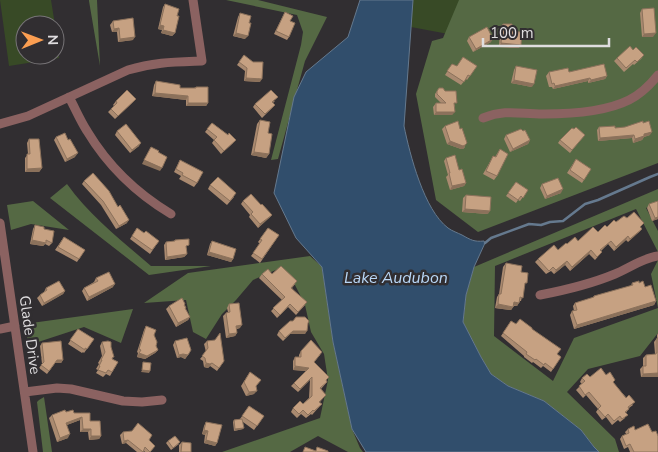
<svg xmlns="http://www.w3.org/2000/svg" width="658" height="452" font-family="'Nunito Sans',sans-serif">
<style>
.green{fill:#384a26}
.forest{fill:#556944}
.water{fill:#314e6c;stroke:#65798e}
.lines{fill:none;stroke-linecap:round;stroke-linejoin:round}
.stream{stroke:#65798e;stroke-width:2.5}
.minor{stroke:#8b6261;stroke-width:9}
.wall{fill:#aa8a70}
.shaded-wall{fill:#8b715b}
.building{fill:#c6a182;stroke:#8b715b}
.labels{text-anchor:middle;stroke-width:5;stroke-linejoin:round;paint-order:stroke}
.street-label{font-size:15px;fill:#dfdddf;stroke:#312e31}
.water-label{font-size:16px;font-style:italic;fill:#b9d7f7;stroke:#312e31}
</style>
<rect width="100%" height="100%" fill="#312e31"/>
<path class="green" d="M0,0H51L55,25H25V55H55V28L59,58L9,66Z
M413,0H499L459,36L411,27Z"/>
<path class="forest" d="M89,0H97L100,66L89,1Z
M226,0H258L327,17L305,61L278,159L271,160L301,45L303,32L297,15Z
M459,0H658V163L478,232L436,200L416,94L432,41L443,38Z
M67,184C90,216 122,241 151,266H211L149,275L50,198Z
M658,189V202L646,208L658,231V252L636,209L495,266L494,336L553,381L574,338L658,308L651,274L658,260V333L640,356L588,369L567,392L615,439L619,452H599L594,447L581,430L544,401L508,386L491,374L481,357L463,322L466,295L474,267Z
M33,201L69,230L31,224L11,230L7,205Z
M310,256L322,267L333,342L352,429L360,448L363,452H348L318,436L290,452H222L320,418L328,380L324,354L311,332L305,305L295,285L278,269L253,280L236,300L222,314L206,339L193,332L186,300L144,303L188,273Z
M133,309L121,343L84,327L29,345L24,324Z
M44,397L52,452H43L37,402L39,400Z"/>
<path class="water" d="M360,0H413L404,126C410,155 424,210 448,228C452,231 458,233 462,235C471,240 474,242 484,241L485,243L474,267L466,295L463,322L481,357L491,374L508,386L544,401L581,430L594,447L599,452H366L352,429L333,342L322,267L296,238L274,193L294,97L306,72L348,37Z"/>
<g class="lines">
<path class="stream" d="M485,243L491,238L529,224L541,225L550,222L563,221L585,204L598,200L650,177L658,174"/>
<path class="minor" d="M69,97C75,108 80,120 87,131C108,166 136,193 171,214
M483,118C506,109 519,114 543,114C569,114 605,112 629,100C641,94 650,85 658,75
M0,124L28,116L128,70C154,62 175,62 202,61L193,0
M0,223L33,452
M540,295C566,290 591,284 615,274C629,268 643,258 658,256
M0,329L15,326
M25,392L57,388L71,389L123,401L142,402L162,400"/>
</g>
<path class="wall" d="M165,4L177,16L175,33L172,36L161,33L162,30L158,29L163,7Z
M642,9L653,37H642L640,13Z
M285,12L290,21L289,37L287,40L274,34Z
M240,13L245,39L233,36L238,17Z
M113,21L133,40L118,42L117,32H112L110,25Z
M503,24L512,31L519,48L499,47L500,27Z
M469,37L491,42L473,52L467,41Z
M633,50L644,55L641,59L634,65L633,64L624,72L614,61L617,58Z
M244,55L260,82L244,81L245,71L237,65Z
M452,64L456,66H477L467,80L466,79L461,85L445,75Z
M516,66L532,87L511,83L514,70Z
M549,72H569L607,76L605,79L588,83V81L553,89L552,87H549L546,76Z
M156,81L180,88H194L196,87L208,103L206,106H186V100L152,96L154,85Z
M437,91H445L455,106L452,115H434L433,107L436,103H441L435,97V94Z
M136,99L133,102L115,119L108,112L114,106L113,105L116,101Z
M275,101L273,103L275,105L262,118L253,107L255,104Z
M260,120L268,133L269,154L266,158L251,155L257,124Z
M212,123L228,135L233,143L221,154L212,143L214,140L205,132Z
M445,126L465,147L463,149H461L447,144L442,129Z
M599,127L615,128L650,135L644,137L642,140L633,143L632,138L598,141L597,130Z
M117,131L139,146L130,153L115,135Z
M523,131L530,140L528,144L510,152L504,139L506,135Z
M56,137L68,140L75,157L65,162L54,140Z
M582,138L570,153L558,143L560,140Z
M29,139L42,168L39,172H25V158L28,154L27,143Z
M500,149L497,176L494,180L483,174L491,160L493,156L495,157Z
M446,158L466,183L464,186L450,190L446,177L448,175L444,161Z
M576,159L591,169L582,183L567,173Z
M180,160L197,183L194,187L179,179L181,176L174,172Z
M84,181L127,223L116,229L101,205L82,184Z
M516,182L528,190L520,201L518,200L516,203L506,196Z
M542,184L561,193L545,199L540,188Z
M210,185L234,197L227,205L208,189Z
M466,195L488,214L462,212L463,198Z
M243,201H257L272,215L269,218L258,228L249,217L250,215L241,204Z
M658,201V219L652,221L647,208L649,204Z
M627,218L641,227L642,229L639,232L628,242L626,240L614,251L608,244L601,251L602,252L595,260L589,254L570,271L565,265L554,274L551,271L546,274L535,262L538,259L558,250L567,244L578,241L598,232L616,222Z
M35,225L44,229L52,243L49,246L45,244L43,246L30,244L33,229Z
M137,228L144,233L159,241L150,254L130,239Z
M268,228L279,235L260,263L251,256L260,244L258,242Z
M64,237L85,250L77,262L55,250Z
M175,240L187,249V254L184,257L165,260L164,245L166,242L174,241Z
M212,241L233,259L231,262L207,255L210,244Z
M506,263L521,272L525,285L521,301H520L517,306H514L511,310L495,308L497,297L499,294L503,267Z
M262,274H272L295,284L292,288L305,305L296,315L288,307L277,318L271,311L282,300L259,278Z
M96,278L113,287L87,301L82,291L84,288L94,282Z
M632,283H639L645,287L656,301L654,305L574,329L570,315L572,311H574L573,306L575,303L592,298L594,296L631,286Z
M46,288L65,291L63,294L42,306L37,298L40,295L44,292Z
M229,304L240,328L237,329V333L235,336L226,338L223,316L226,313L228,312L227,308Z
M185,305L186,308L185,309L190,317L188,320L176,327L166,309L169,306Z
M511,321L516,324L532,329L557,354L561,357L551,372L543,366L541,368L533,362L532,363L524,357V356L501,336Z
M308,323L305,334H290L283,341L277,335L279,331Z
M146,326L154,335L156,346L158,350L155,353L145,359L137,357L138,353L137,352L144,330Z
M78,329L94,339L84,353L83,352L82,353L68,344Z
M658,333V377H641L640,369L643,366V358L646,355L655,354L654,342L657,338V335Z
M175,341L188,355L185,359L181,357L177,358L173,345Z
M207,341L224,361L217,371L210,366L208,368L204,367L203,361L200,359L206,352L204,344Z
M102,342L111,347L112,359L118,362L110,376L106,374L103,377L96,373L98,370L96,369L99,364L98,363L102,356L100,346Z
M42,343L63,360L61,363H55L47,374L39,368L42,364L40,346Z
M301,351L320,355L314,362L327,382L321,389L326,395L320,402L319,407L312,415L311,414L306,418L301,414L297,418L291,412L293,408L303,404L309,398L310,380L298,392L291,386L306,371L293,370V361L295,357H299V355Z
M250,372L256,386L254,394L246,396L241,386Z
M606,375L633,405L629,408L626,413L625,418L620,422L618,420L612,425L606,417L602,420L596,412L598,409L586,395L583,398L576,390L582,384L580,382L582,378Z
M249,406L264,416L254,430L243,422V429L234,431L233,422L234,420L240,419Z
M66,412L74,413L90,421L101,436L99,439L89,440L88,432H80V420L67,425L68,438L57,442L49,418L52,415Z
M206,422L217,443L215,446L204,443L205,435L202,434L204,426Z
M628,429L635,430L658,452H630L628,447L624,449L620,439L622,436L626,434L625,432Z
M123,432L149,440L155,446L150,452H145L144,451L143,452H137L126,443L122,444L120,435Z
M168,441L179,444L171,450L166,443Z
M182,442L191,452H179V445Z"/>
<path class="shaded-wall" d="M160,25L164,26L162,30L158,29Z
M119,28L117,32H112L114,29Z
M163,30L175,33L172,36L161,33Z
M236,33L248,36L245,39L233,36Z
M656,33L653,37H642L644,34Z
M135,37L133,40L118,42L120,39Z
M493,39L491,42L473,52L476,49Z
M501,43L521,45L519,48L499,47Z
M607,76L605,79L588,83L591,80Z
M246,78L262,79L260,82L244,81Z
M590,78L588,81L553,89L555,86Z
M514,80L534,84L532,87L511,83Z
M155,93L188,96L186,100L152,96Z
M188,103H208L206,106H186Z
M436,112H455L452,115H434Z
M652,132L650,135L644,137L642,140L633,143L635,139L644,134Z
M634,135L632,138L598,141L600,138Z
M530,140L528,144L510,152L513,149Z
M450,141L467,143L463,149H461L447,144Z
M141,143L139,146L130,153L132,150Z
M254,152L269,154L266,158L251,155Z
M78,153L75,157L65,162L67,159Z
M144,160L162,168L160,171L142,164Z
M42,168L39,172H25L27,169Z
M466,183L464,186L450,190L452,186Z
M563,189L561,193L545,199L547,196Z
M465,209L490,211L488,214L462,212Z
M272,215L269,218L258,228L260,224Z
M658,217V219L652,221L655,218Z
M129,220L127,223L116,229L119,226Z
M642,229L639,232L628,242L630,239Z
M628,236L626,240L614,251L616,247Z
M32,240L46,243L43,246L30,244Z
M591,250L589,254L570,271L572,267Z
M209,252L233,259L231,262L207,255Z
M187,254L184,257L165,260L167,257Z
M567,261L565,265L554,274L556,270Z
M115,284L113,287L87,301L89,297Z
M65,291L63,294L42,306L44,303Z
M656,301L654,305L574,329L577,325Z
M514,302L519,303L517,306L512,305Z
M498,304L513,307L511,310L495,308Z
M190,317L188,320L176,327L178,323Z
M242,325L240,328L234,329L236,326Z
M293,331H307L305,334H290L283,341Z
M237,333L235,336L226,338L229,334Z
M158,350L155,353L145,359L137,357L139,353Z
M183,354L188,355L185,359L181,357L177,358L179,355Z
M57,360H63L61,363H55L47,374Z
M206,363H212L210,366L208,368L204,367Z
M295,366L309,368L307,371L293,370Z
M142,370L150,371L149,373L141,372Z
M658,373V377H641L643,374Z
M257,391L254,394L246,396L249,392Z
M82,417L80,420L64,426L66,423Z
M244,428L243,429L234,431L235,429Z
M83,429H91L88,432H80Z
M204,430L208,431L205,435L202,434Z
M70,434L68,438L57,442L60,438Z
M91,436H101L99,439L89,440Z
M128,440L126,443L122,444L124,441Z
M206,440L217,443L215,446L204,443Z"/>
<path class="building" d="M165,4L179,9L177,16H179L175,33L163,30L164,26L160,25Z
M654,8L656,33L644,34L642,9Z
M285,12L293,16L290,21L295,23L289,37L276,31Z
M240,13L251,16L249,23H251L248,36L236,33Z
M133,18L135,37L120,39L119,28L114,29L113,21Z
M503,24H512V31L522,32L521,45L501,43Z
M487,27L493,39L476,49L469,37Z
M630,46L633,50L636,47L644,55L637,62L635,60L626,68L617,58Z
M244,55L253,62H263L262,79L246,78L247,68L239,62Z
M463,57L477,66L470,76L468,75L464,82L447,71L452,64L457,66Z
M604,64L607,76L591,80L590,78L555,86L554,83L552,84L549,72L568,68L569,72Z
M516,66L537,70L534,84L514,80Z
M156,81L180,85V88H196V87H208V103H188V96L155,93Z
M439,88H443L445,91H456L457,103H454L455,112H436V103H446L437,94V91Z
M127,90L136,99L118,116L111,109L117,103L116,101Z
M271,90L278,97L272,102L275,105L265,114L255,104Z
M260,120L270,122L268,133L272,134L269,154L254,152Z
M458,121L460,129L462,128L467,143L465,145L463,146L450,141L445,126Z
M643,121V123L649,121L652,132L644,134V136L635,139L634,135L600,138L599,127L615,126V128L625,127Z
M212,123L228,135L229,133L236,140L224,151L214,140L217,137L207,129Z
M126,124L141,143L132,150L117,131Z
M576,127L585,135L572,150L560,140L572,128L574,129Z
M521,129L523,131L525,130L530,140L513,149L506,135Z
M65,133L68,140L70,139L78,153L67,159L56,137Z
M29,139H39L42,168L27,169V154H30Z
M151,147L159,151L158,152L167,157L162,168L144,160Z
M500,149L508,154L497,176L486,171L493,156L496,157Z
M455,155L459,170L462,169L466,183L452,186L449,173H450L446,158Z
M576,159L591,169L584,180L570,170Z
M180,160L203,172L197,183L182,175L183,173L176,169Z
M93,173L109,191L118,207L120,205L129,220L119,226L103,201L84,181Z
M218,177L236,193L230,201L210,185Z
M558,178L563,189L547,196L542,184Z
M516,182L528,190L523,198L521,196L518,200L508,193Z
M251,194L261,205L262,204L272,215L260,224L251,214L253,212L243,201Z
M466,195L491,197L490,211L465,209Z
M658,201V217L655,218L649,204Z
M634,212L644,223L640,227L642,229L630,239L628,236L616,247L611,241L600,250L602,252L597,257L591,250L572,267L567,261L556,270L553,267L549,271L538,259L554,245L558,250L566,243L567,244L575,237L578,241L593,227L598,232L605,225L607,227L614,220L616,222L624,216L627,218Z
M35,225L44,227V229L54,231L52,243L46,240V243L32,240Z
M137,228L144,233L146,231L159,241L152,250L132,236Z
M268,228L279,235L262,259L253,253L262,240L260,239Z
M64,237L85,250L79,259L58,247Z
M189,239V245L186,246L187,254L167,257L166,242L175,241V240Z
M212,241L236,249L233,259L209,252Z
M506,263L522,266L521,272L528,273L527,283H525L523,298L520,297L519,303L514,302L513,307L498,304L499,294H501Z
M281,266L297,281L291,288L307,302L298,312L290,304L280,315L273,308L285,297L262,274L268,269L272,274Z
M109,272L115,284L89,297L84,288L98,281L96,278Z
M59,281L65,291L44,303L40,295L47,290L46,288Z
M639,281V283L643,281L645,287L651,285L656,301L577,325L572,311L577,310L575,303L594,297V296L633,285L632,283Z
M182,298L185,304L184,305L186,308H185L190,317L178,323L169,306Z
M239,303L242,325L236,326L237,333L229,334L226,313L230,312L229,304Z
M296,317H305L309,321L308,323L307,331H293L285,338L279,331L290,321H293Z
M520,319L532,328V329L561,349L557,354L561,357L553,369L545,363L544,365L536,359L535,360L526,354L527,352L503,333L511,321L516,324Z
M146,326L156,330L154,335L157,342L156,346L158,350L147,356L139,353L141,350L139,349Z
M78,329L94,339L87,349L85,348V350L70,340Z
M220,333L224,361L219,368L212,363L210,364L206,363L205,358L202,356L208,348L207,341L215,340Z
M187,338L191,350L188,355L183,354L179,355L175,341Z
M657,338H658V373L643,374V366H646V355L656,354V353H657Z
M311,340L322,352L314,362L329,377L326,380L327,382L320,388L326,395L319,402L322,404L314,411L313,410L308,415L303,410L299,414L293,408L300,401L303,404L312,396V377L300,389L294,383L309,368L295,366V357H301V351Z
M61,341L63,360H57L49,371L41,365L44,362L42,343Z
M108,341L111,342V347L114,357H113L112,359L118,362L112,372L108,370L106,373L98,370L100,366H99L102,360H101L105,352L102,342Z
M143,362L151,363L150,371L142,370Z
M601,368L606,375L610,372L615,380L613,382L626,398L629,395L635,402L628,407L629,409L625,412L628,415L622,419L620,416L614,421L608,414L605,417L598,409L601,406L589,392L585,395L579,386L585,381L582,378L587,374L590,377Z
M250,372L261,380L256,386L257,391L249,392L244,382Z
M249,406L264,416L257,426L242,416Z
M65,410L66,412L73,410L74,413H90V421H100L101,436H91V429H83L82,417L66,423L70,434L60,438L52,415Z
M242,419L244,428L235,429L234,420Z
M206,422L222,425L217,443L206,440L208,431L204,430Z
M138,423L152,435L149,440L155,446L150,452L145,447L143,452L128,440L124,441L123,432L132,431Z
M648,424L652,432L656,431L658,436V452H634L630,444L626,446L622,436L629,433L628,429L634,426L635,430Z
M175,436L180,442L173,448L168,441Z
M182,442L191,443V452H181Z
M305,447L316,451L317,447L328,451V452H303Z"/>
<g class="labels">
<g class="street-label">
<text transform="translate(30 335) rotate(82)" y="5">Glade Drive</text>
</g>
<g class="water-label">
<text x="396" y="283">Lake Audubon</text>
</g>
</g>
<g transform="translate(40 40) rotate(89)"><circle r="24" fill="#312e31" stroke="#777477"/>
<path d="M0-4L9 19L0 12L-9 19Z" fill="#fb9e51"/>
<text y="-8" font-size="14" font-weight="bold" text-anchor="middle" fill="#dfdddf">N</text>
</g>
<path d="M483 38v8h126v-8" fill="none" stroke="#dfdddf" stroke-width="2.5"/>
<text x="490" y="38" font-size="15" fill="#dfdddf" stroke="#312e31" stroke-width="4" paint-order="stroke">100 m</text>
</svg>
